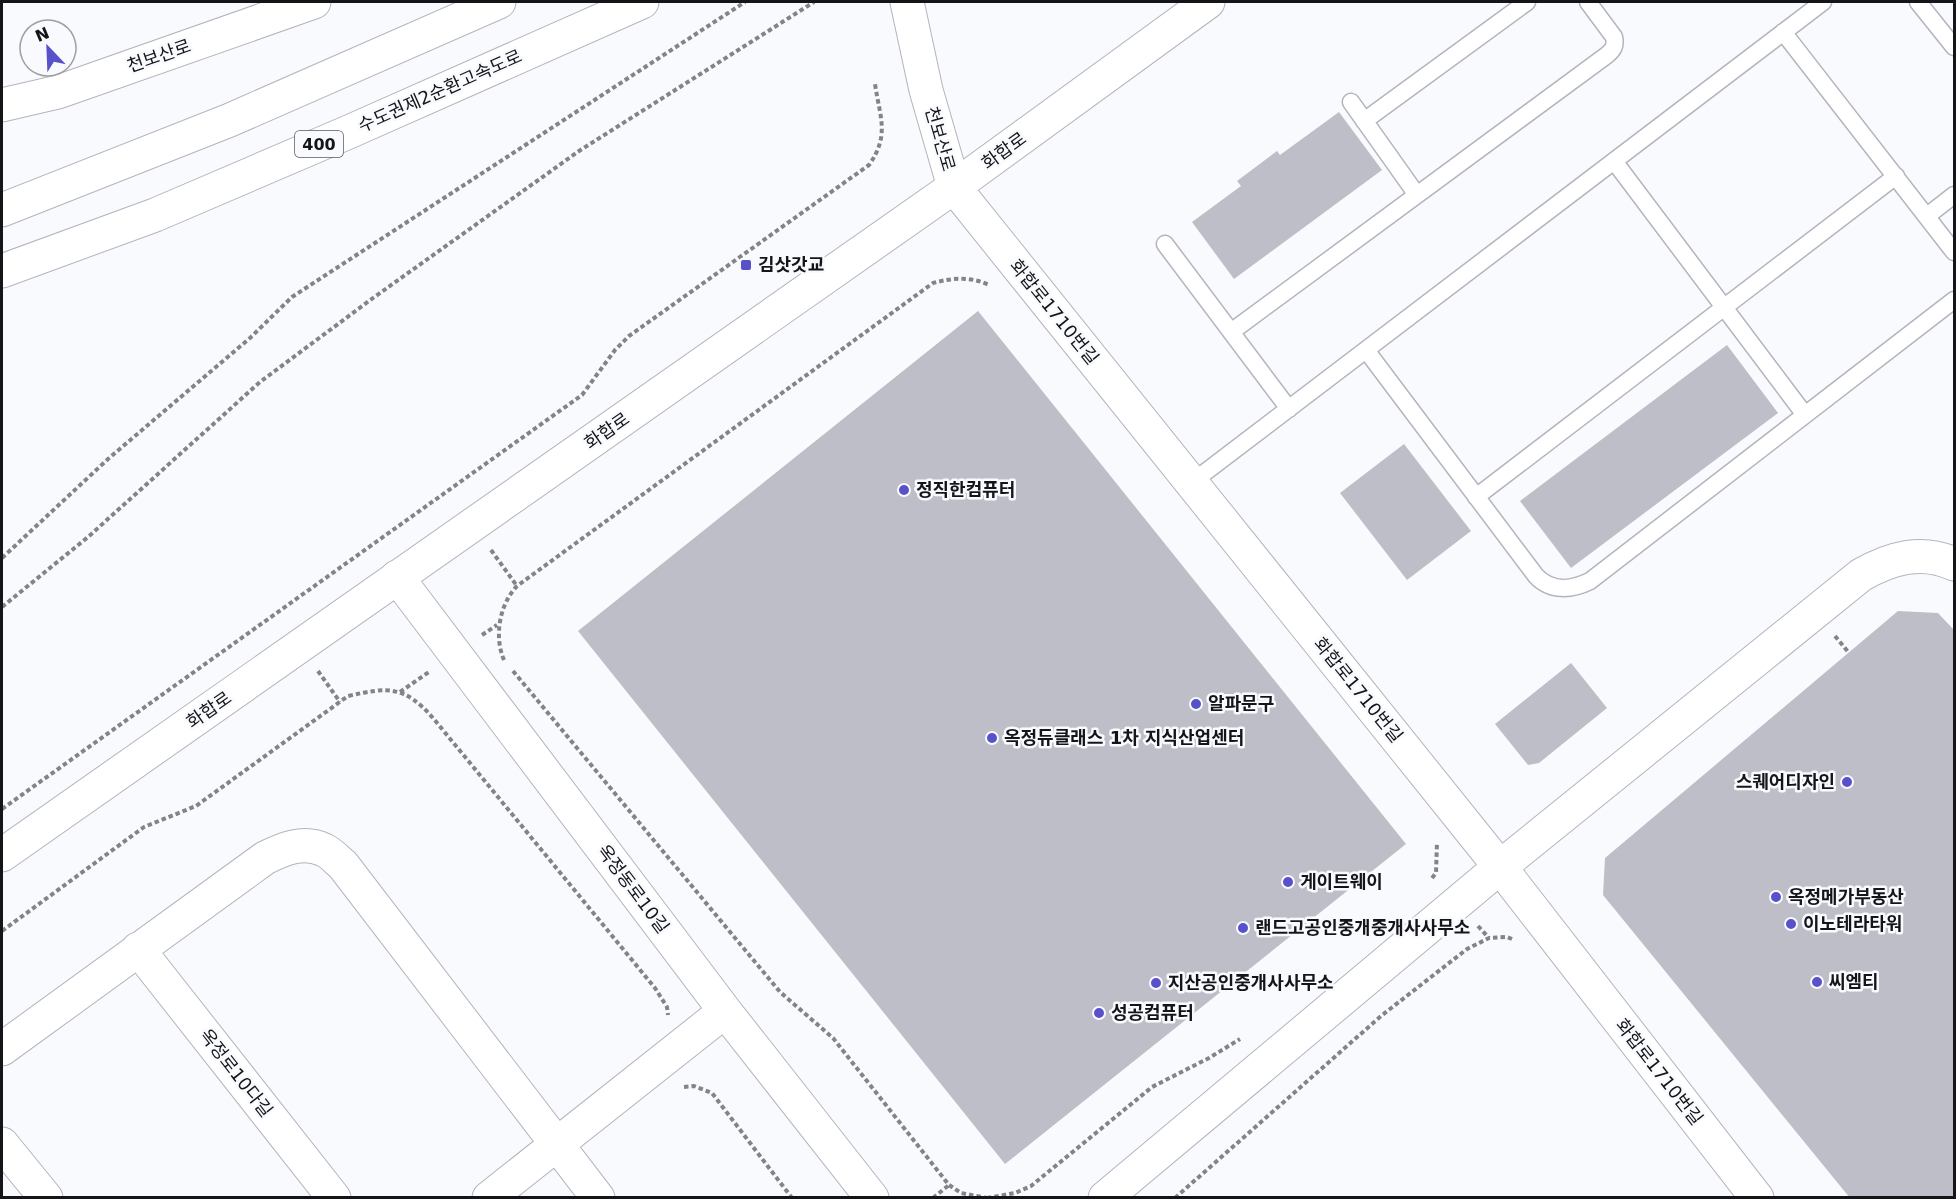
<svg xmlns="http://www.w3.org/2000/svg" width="1956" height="1199" font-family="'DejaVu Sans','Noto Sans KR',sans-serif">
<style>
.building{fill:#bdbec7}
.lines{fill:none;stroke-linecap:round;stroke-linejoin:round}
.service-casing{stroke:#b3b4be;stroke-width:19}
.minor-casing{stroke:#b3b4be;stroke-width:35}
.secondary-casing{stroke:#b3b4be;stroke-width:35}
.motorway-casing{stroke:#b3b4be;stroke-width:35}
.path{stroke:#838488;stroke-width:4;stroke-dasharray:4.5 3;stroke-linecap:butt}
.service{stroke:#fff;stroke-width:16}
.minor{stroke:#fff;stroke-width:33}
.secondary{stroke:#fff;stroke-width:33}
.motorway{stroke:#fff;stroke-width:33}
.poi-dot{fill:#5951c9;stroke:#f9fafe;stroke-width:2}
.labels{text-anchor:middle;stroke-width:5;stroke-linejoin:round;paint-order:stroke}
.shield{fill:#f9fafe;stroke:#595a5d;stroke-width:1.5}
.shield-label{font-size:16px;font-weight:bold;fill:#141518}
.street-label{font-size:18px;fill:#141518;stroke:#f9fafe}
.poi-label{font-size:18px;font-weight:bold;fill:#141518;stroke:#f9fafe;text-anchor:start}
</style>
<rect width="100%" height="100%" fill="#f9fafe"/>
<path class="building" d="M1339,112L1382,170L1234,279L1192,222L1241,186L1237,181L1277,151L1280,155Z
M978,311L1406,844L1005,1164L578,631Z
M1727,345L1778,413L1571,568L1520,501Z
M1404,444L1471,531L1407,580L1340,493Z
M1898,611L1938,613L1954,630V1198H1850L1603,895L1605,858Z
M1571,663L1607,708L1539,763L1528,765L1495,724Z"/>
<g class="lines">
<g class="service-casing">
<path id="service" d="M1918,2L1954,47
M1783,32L1954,252
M1351,102L1417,195
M1364,121L1527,2
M1614,161L1805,415
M1927,216L1954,195
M1165,244L1289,409
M1231,332L1607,55C1613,50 1616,46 1614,37L1588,2
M1366,350L1536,576C1551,592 1572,590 1590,581L1954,300
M1191,483L1823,2
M1476,497L1896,176"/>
</g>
<g class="minor-casing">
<path id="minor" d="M2,105L58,92L314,2
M954,187L1500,867L1757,1198
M397,577L725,1011L872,1198
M138,949L334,1198
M2,1049L265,858C283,849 304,840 324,850C331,853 337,860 343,865L598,1198
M2,1144L46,1198
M489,1198L725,1011
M1105,1198L1500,867L1861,575C1891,558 1922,549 1954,564"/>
</g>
<g class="secondary-casing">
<path id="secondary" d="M907,2L926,90L954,187
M2,855L954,187L1208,2"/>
</g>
<g class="motorway-casing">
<path id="motorway" d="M2,210L230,120L499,2
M2,271L155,215L351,131L642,2"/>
</g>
<path class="path" d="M491,550L517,586
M2,558L108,459L250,338L292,297L745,2
M2,607L88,537L260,382L373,298L579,151L814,2
M482,635L497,625
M1835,636L1849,653
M504,660C494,637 499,605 517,586L933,283C952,278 970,276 989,285
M318,671L340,702
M513,671L780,992L833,1038L949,1185L961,1193L987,1198
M400,692L429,672
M2,809L582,395L615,350L629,336L869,165C890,135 880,118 875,84
M1432,878L1436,873L1437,842
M1478,926L1489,938
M2,931L144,827L196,806L348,696C388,687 404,685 433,718L655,988L667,1007L668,1015
M684,1087L694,1086L712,1093L792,1198
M933,1198L949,1185
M987,1198L1015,1193L1031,1186L1152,1087L1209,1058L1240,1039
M1175,1198L1381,1016L1467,949L1489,938L1507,937L1512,939"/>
<use href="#service" class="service"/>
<use href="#minor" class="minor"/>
<use href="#secondary" class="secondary"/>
<use href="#motorway" class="motorway"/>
</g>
<g class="poi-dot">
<rect x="740" y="259" width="12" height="12" rx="3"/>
<circle cx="904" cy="490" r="6"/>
<circle cx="1196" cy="704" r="6"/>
<circle cx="992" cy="738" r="6"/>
<circle cx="1847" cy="782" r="6"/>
<circle cx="1288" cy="882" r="6"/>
<circle cx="1776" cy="897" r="6"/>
<circle cx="1791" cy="924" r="6"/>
<circle cx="1243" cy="928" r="6"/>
<circle cx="1817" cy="982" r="6"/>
<circle cx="1156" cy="983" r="6"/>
<circle cx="1099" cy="1013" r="6"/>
</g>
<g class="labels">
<rect class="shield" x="295" y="131" width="48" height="26" rx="4.5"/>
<g class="shield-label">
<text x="319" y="150">400</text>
</g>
<g class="street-label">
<text transform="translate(159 56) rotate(-19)" y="6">천보산로</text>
<text transform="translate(440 91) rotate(-24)" y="6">수도권제2순환고속도로</text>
<text transform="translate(940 139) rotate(74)" y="6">천보산로</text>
<text transform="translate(1004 151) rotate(-36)" y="6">화합로</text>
<text transform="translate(1054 312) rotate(51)" y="6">화합로1710번길</text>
<text transform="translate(607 431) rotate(-35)" y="6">화합로</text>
<text transform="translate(1358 690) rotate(51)" y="6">화합로1710번길</text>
<text transform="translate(209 710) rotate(-35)" y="6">화합로</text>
<text transform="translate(633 889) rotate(53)" y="6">옥정동로10길</text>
<text transform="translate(1659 1072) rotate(52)" y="6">화합로1710번길</text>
<text transform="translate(236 1073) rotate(52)" y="6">옥정로10다길</text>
</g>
<g class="poi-label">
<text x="758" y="271">김삿갓교</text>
<text x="916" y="496">정직한컴퓨터</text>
<text x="1208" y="710">알파문구</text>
<text x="1004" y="744">옥정듀클래스 1차 지식산업센터</text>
<text x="1835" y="788" text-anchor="end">스퀘어디자인</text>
<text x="1300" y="888">게이트웨이</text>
<text x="1788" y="903">옥정메가부동산</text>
<text x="1803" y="930">이노테라타워</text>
<text x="1255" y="934">랜드고공인중개중개사사무소</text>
<text x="1829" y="988">씨엠티</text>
<text x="1168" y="989">지산공인중개사사무소</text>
<text x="1111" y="1019">성공컴퓨터</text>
</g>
</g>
<rect width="1956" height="1199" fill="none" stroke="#141518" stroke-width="6"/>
<g transform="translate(48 48) rotate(337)"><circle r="28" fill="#f9fafe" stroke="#9d9ea2" stroke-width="1.5"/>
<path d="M0-4.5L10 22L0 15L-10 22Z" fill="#5951c9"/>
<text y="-9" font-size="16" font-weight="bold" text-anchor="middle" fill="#141518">N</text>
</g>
</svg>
